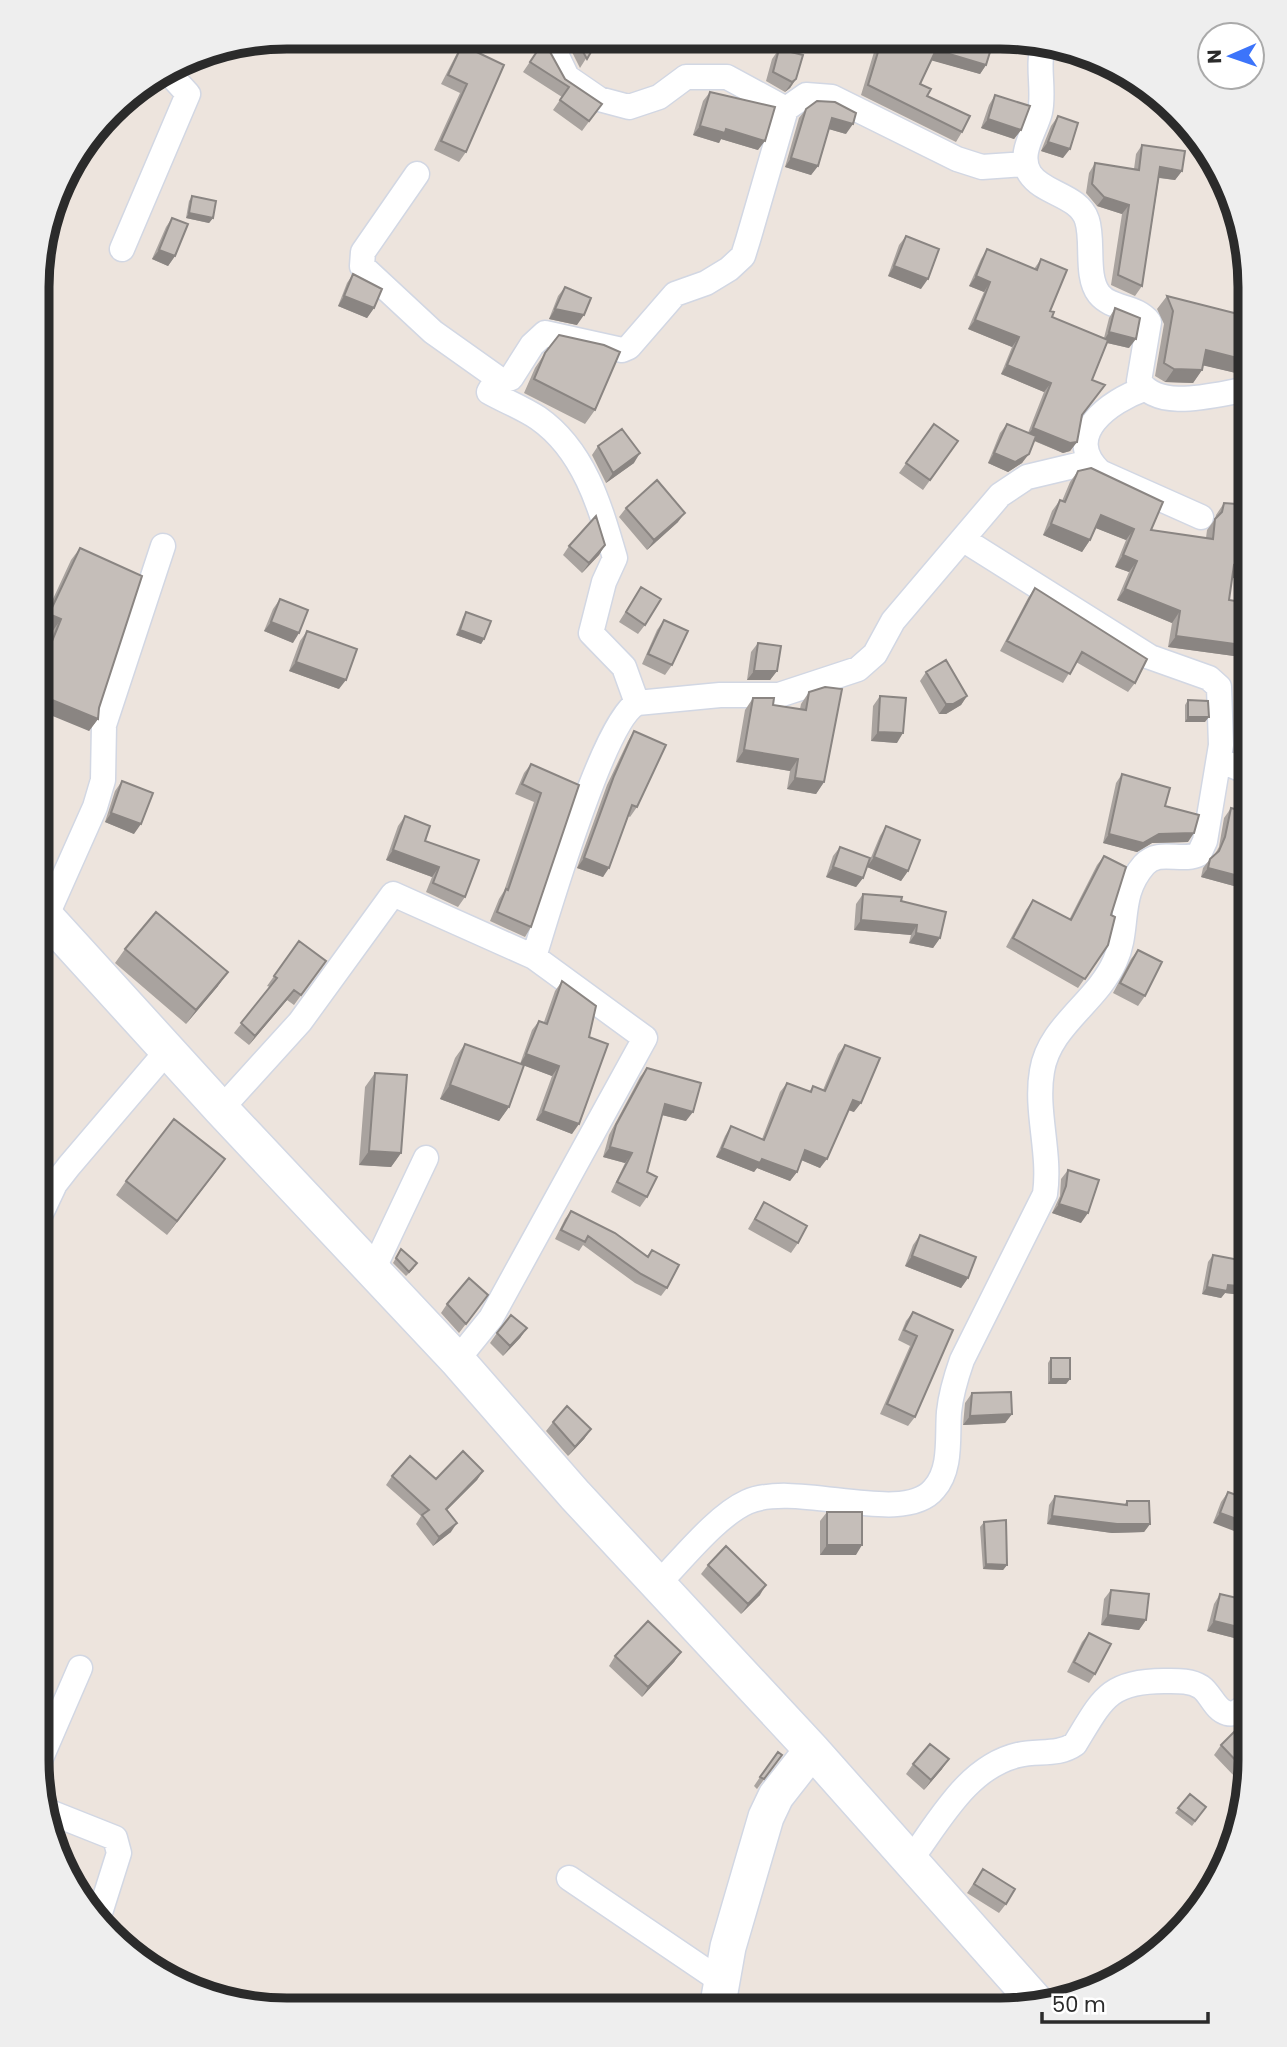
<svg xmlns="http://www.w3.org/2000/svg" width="1287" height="2047" font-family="Poppins,sans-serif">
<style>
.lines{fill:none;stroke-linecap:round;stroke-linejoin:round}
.street-casing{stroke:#d2d7e3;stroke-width:27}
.secondary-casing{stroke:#d2d7e3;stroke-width:38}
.street{stroke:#fff;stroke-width:24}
.secondary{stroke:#fff;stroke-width:35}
.wall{fill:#a9a39f}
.shaded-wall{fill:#8a8582}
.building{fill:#c5beb9;stroke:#8a8582;stroke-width:2}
.rim{fill:none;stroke:#2b2b2b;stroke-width:9}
</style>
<rect width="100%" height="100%" fill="#ede4dd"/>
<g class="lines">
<g class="street-casing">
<path id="street" d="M558,38L555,52L567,77L599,99L629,107L659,97L686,77H727L786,109
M1044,43C1036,65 1045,90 1040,112C1035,132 1017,154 1030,174C1043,194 1079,195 1087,220C1094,241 1085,276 1099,294C1112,310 1136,305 1149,322L1139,381C1160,413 1218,393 1250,389
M417,174L363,252L362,266L433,332L502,381L511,378L532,345L545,333L622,350L629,347L675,294L706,283L729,269L743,256L748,240L786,109L806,95L832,97L957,159L982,167L1025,164
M122,249L188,94L167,71
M497,378L489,392C505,401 523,408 538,418C584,450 600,506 615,558L604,582L591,633L624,667L637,703
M1144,389C1110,401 1061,435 1100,472L1201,517
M1219,760L1250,773
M46,917L95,807L103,780L104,725L163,546
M534,957C548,912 603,722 637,703L720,695H779L858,669L875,654L893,621L1000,495L1027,477L1090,462
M221,1109L300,1022L393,894L534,957L645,1038L491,1318L457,1360
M38,1220L55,1184L69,1166L167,1051
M373,1270L426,1158
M657,1585C681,1561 716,1516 747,1502C796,1480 903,1527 934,1489C952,1469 947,1437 949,1412C951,1393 956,1377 962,1360L1045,1194C1051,1153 1035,1111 1042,1071C1049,1026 1097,1002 1115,961C1130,928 1117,896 1144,865C1159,848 1182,863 1199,854L1205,841L1221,745L1219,687L1209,678L1150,657L964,540
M38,1765L80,1668
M47,1811L115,1838L119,1853L100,1913
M909,1862C939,1822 967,1767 1018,1755C1038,1750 1058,1756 1075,1744C1102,1700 1108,1681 1164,1681C1176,1681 1190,1680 1201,1687C1211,1694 1215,1710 1227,1713C1237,1716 1243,1707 1250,1702
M569,1878L721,1981"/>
</g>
<g class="secondary-casing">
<path id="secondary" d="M38,908L221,1109L457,1360L575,1495L812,1750L1037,2003
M717,2009L728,1947L766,1817L776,1796L812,1750"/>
</g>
<use href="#street" class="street"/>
<use href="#secondary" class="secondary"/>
</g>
<path class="wall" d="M571,38H599L580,68L571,50Z
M853,38L994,39L986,65L980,74L932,60L920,84L927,96L962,132L956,142L861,95L874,52L852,42Z
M544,41L565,79L602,104L582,131L553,110L562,97L523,72Z
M462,45L504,65L466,152L459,162L434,150L460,93L441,84L456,55Z
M779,49L796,79L790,88L785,92L766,81L772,59Z
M710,92L758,150L721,139L719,143L693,135L703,101Z
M995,95L1021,130L1014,139L981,128L989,105Z
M806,109L846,134L829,129L818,166L811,175L785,167L799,118Z
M1058,116L1063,158L1041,151L1051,126Z
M1142,145L1182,171L1175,180L1159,178L1142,286L1135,296L1111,285L1122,214L1097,206L1086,193L1089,173L1095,163L1134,169L1136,154Z
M192,196L213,218L209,223L186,218L189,201Z
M172,218L175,256L168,266L152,259L166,227Z
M906,236L921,289L888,276L899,245Z
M987,249L1034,269L1041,259L1052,317L1104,338L1109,318L1115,308L1129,348L1107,343L1092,380L1082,416L1077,442L1070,451L1063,453L1034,441L1022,463L1008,472L988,463L1000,433L1007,424L1028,433L1044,392L1001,374L1012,347L968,329L984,292L969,286L981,259Z
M353,274L374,308L367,318L338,306L347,283Z
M565,287L577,325L549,319L558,296Z
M1167,296L1236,373L1203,365L1202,370L1193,383L1165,382L1155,376L1164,324L1157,309Z
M545,353L595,410L585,424L524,393L535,368Z
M934,424L958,441L923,490L899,473Z
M598,446L634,463L606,483L592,455Z
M1078,471L1151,530L1206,538L1207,530L1215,519L1216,515L1224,503L1250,505V580L1232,578L1229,600L1234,656L1168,647L1172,623L1117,600L1129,572L1115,567L1126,540L1096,528L1090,540L1082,552L1043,535L1052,511L1060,500L1062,501L1070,482Z
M626,508L678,522L647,550L619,517Z
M605,545L599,555L582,573L563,555L569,546Z
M80,548L99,708L98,719L89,731L40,660L52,632L40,627L71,560Z
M641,587L645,625L638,634L619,622Z
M1035,588L1135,683L1128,692L1076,662L1063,683L1000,651L1028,598Z
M280,599L293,643L264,631L273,609Z
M466,612L484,639L481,644L456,635L463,617Z
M664,620L672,665L665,675L642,664L657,630Z
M307,631L339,689L289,671L300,641Z
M758,643L777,671L770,680H747L751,652Z
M926,672L967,696L961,705L946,714H939L920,681Z
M809,692L824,782L816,794L787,789L790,771L736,762L745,710L753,698L773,705L800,709L801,704Z
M880,696L897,743L871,741L873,706Z
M1188,700L1205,722H1185V705Z
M634,731L637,807L630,817L628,816L603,877L577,868L607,785L628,741Z
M531,764L579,785L531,927L525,937L490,921L499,899L504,891L534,802L515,794L524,773Z
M1122,774L1188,842L1152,843L1137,852L1103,843L1116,783Z
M122,781L134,834L105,822L115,791Z
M1231,808L1250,813V883L1245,889L1201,877L1203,868L1210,859L1215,854L1219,847L1224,818Z
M405,816L425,841L465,897L458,907L426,892L432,877L386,860L398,826Z
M886,826L908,871L901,881L867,867L880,836Z
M840,847L863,878L856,887L826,877L833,856Z
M1104,856L1111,915L1108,945L1078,988L1006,947L1026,910L1033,900L1069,920L1097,865Z
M863,894L901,901L940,938L933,948L909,943L911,935L854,930L856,904Z
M299,941L326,961L294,1005L287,1000L249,1045L234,1033L270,987L267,986Z
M125,949L218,986L186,1024L115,963Z
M1138,950L1145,996L1138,1006L1113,993L1131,959Z
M562,981L589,1037L572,1134L536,1120L552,1076L520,1064L532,1030L539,1021L544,1022L555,991Z
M465,1044L509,1107L499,1121L440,1099L455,1058Z
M845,1045L854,1112L848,1110L820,1168L801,1160L797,1172L790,1181L757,1168L754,1172L716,1157L725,1136L731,1126L762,1139L780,1092L787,1083L809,1092L813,1086L823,1090L838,1054Z
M647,1068L686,1121L662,1115L647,1172V1197L640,1207L611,1192L625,1163L603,1157L609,1135L640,1077Z
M375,1073L401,1153L391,1167L359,1165L365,1087Z
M225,1159L167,1235L116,1195L126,1181Z
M1068,1170L1081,1223L1052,1213L1060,1196L1061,1179Z
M764,1202L798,1243L791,1253L748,1229Z
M571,1211L647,1256L652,1250L667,1288L661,1296L635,1283L583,1245L579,1251L555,1239L565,1219Z
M920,1235L968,1278L961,1288L905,1266L913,1245Z
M401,1249L414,1268L406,1276L393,1263Z
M1213,1255L1250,1262V1296L1225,1293L1221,1298L1202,1294L1208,1262Z
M488,1295L459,1333L441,1313L447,1304Z
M913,1312L953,1330L915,1417L908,1426L880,1414L910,1346L898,1340L906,1321Z
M527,1328L520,1338L503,1356L490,1343L497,1333Z
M1051,1358L1070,1379L1066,1384H1048V1363Z
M972,1393L1012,1414L1005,1423L963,1425L965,1403Z
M553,1422L591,1429L584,1439L568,1456L546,1431Z
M483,1471L477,1480L447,1510L451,1532L433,1546L416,1524L421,1516L386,1485L392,1476L436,1479Z
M1228,1492L1250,1500L1213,1523L1221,1502Z
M1055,1496L1124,1505L1127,1501L1150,1524L1144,1532L1112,1533L1047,1524L1049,1505Z
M827,1512L856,1555H820V1521Z
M984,1522L1007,1565L1003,1570L983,1569L980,1527Z
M708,1565L760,1595L741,1614L701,1574Z
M1111,1590L1146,1620L1139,1630L1101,1625L1104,1599Z
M1220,1594L1246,1641L1207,1631L1214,1604Z
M1089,1633L1095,1674L1089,1683L1067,1672L1082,1642Z
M681,1652L674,1662L642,1697L609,1666L615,1656Z
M1250,1714V1763L1235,1777L1214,1755L1221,1745L1237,1729L1235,1728L1242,1718Z
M782,1755L757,1789L754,1786L760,1777Z
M913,1764L942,1769L924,1790L906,1774Z
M1190,1794L1206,1807L1192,1826L1175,1813Z
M983,1869L1006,1904L999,1913L967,1893Z"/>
<path class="shaded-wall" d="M854,38H872L881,42L874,52L852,42Z
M936,50L986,65L980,74L930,60Z
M796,79L790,88L785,92L792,82Z
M832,118L853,124L846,134L825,128Z
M988,119L1021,130L1014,139L981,128Z
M700,126L726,129L765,141L758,150L721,139L719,143L693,135Z
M1048,142L1070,149L1063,158L1041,151Z
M791,158L818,166L811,175L785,167Z
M1160,167L1182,171L1175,180L1154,177Z
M1104,197L1129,205L1122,214L1097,206Z
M189,213L213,218L209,223L186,218Z
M159,250L175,256L168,266L152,259Z
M894,266L928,279L921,289L888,276Z
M976,276L990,282L984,292L969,286Z
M344,296L374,308L367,318L338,306Z
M555,309L584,315L577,325L549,319Z
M975,320L1019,337L1012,347L968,329Z
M1109,332L1136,339L1129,348L1103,342Z
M1206,350L1245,360L1236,373L1197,364Z
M1007,365L1051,383L1044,392L1001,374Z
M1174,369L1202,370L1193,383L1165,382Z
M1033,428L1077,442L1070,451L1063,453L1026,437Z
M640,453L634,463L606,483L613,473Z
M994,453L1029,454L1022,463L1008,472L988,463Z
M685,513L678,522L647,550L654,540Z
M1101,515L1134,529L1126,540L1093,527Z
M1051,524L1090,540L1082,552L1043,535Z
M605,545L599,555L582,573L589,563Z
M1123,555L1137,561L1129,572L1115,567Z
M1234,565L1250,568V580L1226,577Z
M1125,589L1180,611L1172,623L1117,600Z
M49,614L61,619L52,632L40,627Z
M271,622L299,633L293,643L264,631Z
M460,630L484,639L481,644L456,635Z
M1176,636L1242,645L1234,656L1168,647Z
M296,662L346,680L339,689L289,671Z
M754,671H777L770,680H747Z
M967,696L961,705L946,714H939L946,704Z
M45,697L98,719L89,731L38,710Z
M1188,717H1209L1205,722H1185Z
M878,732L903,733L897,743L871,741Z
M744,750L798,759L790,771L736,762Z
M795,778L824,782L816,794L787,789Z
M111,813L141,824L134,834L105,822Z
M1194,833L1188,842L1152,843L1137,852L1103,843L1109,834Z
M393,850L439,867L432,877L386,860Z
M874,857L908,871L901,881L867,867Z
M584,858L609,868L603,877L577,868Z
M833,867L863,878L856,887L826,877Z
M1208,868L1250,879V883L1245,889L1201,877Z
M861,920L917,925L911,935L854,930Z
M916,933L940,938L933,948L909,943Z
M228,972L218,986L186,1024L196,1010Z
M294,990L287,1000L249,1045L255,1036Z
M526,1054L559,1066L552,1076L520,1064Z
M450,1085L509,1107L499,1121L440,1099Z
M853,1100L861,1103L854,1112L846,1109Z
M665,1104L693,1112L686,1121L658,1114Z
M543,1111L579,1124L572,1134L536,1120Z
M610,1147L632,1153L625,1163L603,1157Z
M722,1148L762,1159L797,1172L790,1181L757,1168L754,1172L716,1157Z
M805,1150L827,1159L820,1168L799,1159Z
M369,1151L401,1153L391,1167L359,1165Z
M225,1159L215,1173L167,1235L177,1221Z
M1059,1204L1088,1213L1081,1223L1052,1213Z
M912,1256L968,1278L961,1288L905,1266Z
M1228,1285L1250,1287V1296L1225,1293L1221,1298L1202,1294L1207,1287Z
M527,1328L520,1338L503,1356L510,1346Z
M1051,1379H1070L1066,1384H1048Z
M1012,1414L1005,1423L963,1425L970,1416Z
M591,1429L584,1439L568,1456L575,1447Z
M483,1471L477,1480L440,1517L446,1509Z
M1220,1513L1250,1524V1537L1213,1523Z
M1052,1516L1150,1524L1144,1532L1112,1533L1047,1524Z
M457,1523L451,1532L433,1546L439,1537Z
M827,1545H862L856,1555H820Z
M986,1564L1007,1565L1003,1570L983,1569Z
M766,1585L760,1595L741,1614L748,1604Z
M1108,1615L1146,1620L1139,1630L1101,1625Z
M1214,1621L1250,1630V1636L1246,1641L1207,1631Z
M681,1652L674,1662L642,1697L648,1687Z
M949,1759L942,1769L924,1790L931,1780Z
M1250,1760V1763L1235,1777L1242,1767Z"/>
<path class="building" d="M578,38H599L587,59L577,41Z
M872,38L994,39L986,65L936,50L920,84L931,89L927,96L970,116L962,132L868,85L881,42Z
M544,41L565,79L602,104L589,121L560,100L569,87L530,62Z
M462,45L504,65L466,152L441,141L467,84L448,75Z
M779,49L803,55L796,79L792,82L773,72Z
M710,92L775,107L765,141L726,129L725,133L700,126Z
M995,95L1030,106L1021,130L988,119Z
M817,101L835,102L856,113L853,124L832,118L818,166L791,158L806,109Z
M1058,116L1078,123L1070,149L1048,142Z
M1142,145L1185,151L1182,171L1160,167L1142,286L1118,275L1129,205L1104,197L1092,184L1095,163L1139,170Z
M192,196L216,201L213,218L189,213Z
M172,218L188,224L175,256L159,250Z
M906,236L939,249L928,279L894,266Z
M987,249L1037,270L1041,259L1067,270L1050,311L1054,312L1052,317L1108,340L1092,380L1105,385L1082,415L1077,442L1070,443L1033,428L1051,383L1007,365L1019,337L975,320L990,282L976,276Z
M353,274L382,289L374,308L344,296Z
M565,287L591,298L584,315L555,309Z
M1167,296L1250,317V341L1245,360L1206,350L1202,370L1174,369L1164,363L1173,311Z
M1115,308L1140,318L1136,339L1109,332Z
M559,335L604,345L620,352L595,410L534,379L545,353Z
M934,424L958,441L930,480L906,463Z
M1007,424L1036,436L1029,454L1015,462L994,453Z
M622,429L640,453L613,473L598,446Z
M1091,468L1163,502L1151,530L1213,539L1215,519L1222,512L1224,503L1250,505V568L1234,565L1229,600L1248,603L1242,645L1176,636L1180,611L1125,589L1137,561L1123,555L1134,529L1101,515L1090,540L1051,524L1060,500L1065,502L1078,471Z
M657,480L685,513L654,540L626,508Z
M596,516L605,545L589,563L569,546Z
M80,548L142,576L99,708L98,719L45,697L38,710V659L44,661L61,619L49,614Z
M641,587L661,599L645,625L626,612Z
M1035,588L1147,659L1135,683L1082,652L1070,674L1007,641Z
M280,599L308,610L299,633L271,622Z
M466,612L491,621L484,639L460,630Z
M664,620L688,631L672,665L648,654Z
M307,631L357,649L346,680L296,662Z
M758,643L781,646L777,671H754Z
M946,660L967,696L953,704H946L926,672Z
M825,687L842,689L824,782L795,778L798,759L744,750L753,698H774L773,705L806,710L809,692Z
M880,696L906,698L903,733L878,732Z
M1188,700L1208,701L1209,717H1188Z
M634,731L666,745L637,807L632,805L609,868L584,858L614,776Z
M531,764L579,785L531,927L497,912L506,889L508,890L541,793L522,784Z
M1122,774L1170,788L1165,806L1199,815L1194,833L1159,834L1143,843L1109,834Z
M122,781L153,793L141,824L111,813Z
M1231,808L1250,813V879L1208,868L1210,859L1219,851L1225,837Z
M405,816L430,826L425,841L479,860L465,897L433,883L439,867L393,850Z
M886,826L920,840L908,871L874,857Z
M840,847L870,858L863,878L833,867Z
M1104,856L1126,867L1111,915L1115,917L1108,945L1085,979L1013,938L1033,900L1071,920Z
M863,894L902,897L901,901L946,912L940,938L916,933L917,925L861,920Z
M156,912L228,972L196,1010L125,949Z
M299,941L326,961L301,995L294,990L255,1036L241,1023L277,978L274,976Z
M1138,950L1162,962L1145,996L1120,983Z
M562,981L596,1006L589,1037L608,1044L579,1124L543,1111L559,1066L526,1054L539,1021L547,1024Z
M465,1044L524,1065L509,1107L450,1085Z
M845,1045L880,1058L861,1103L853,1100L827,1159L805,1150L797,1172L762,1159L760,1163L722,1148L731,1126L764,1140L787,1083L811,1092L813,1086L825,1091Z
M647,1068L701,1083L693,1112L665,1104L647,1172L657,1177L647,1197L617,1182L632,1153L610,1147L616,1125Z
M375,1073L407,1075L401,1153L369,1151Z
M174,1119L225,1159L177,1221L126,1181Z
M1068,1170L1099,1180L1088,1213L1059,1204L1066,1186Z
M764,1202L807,1226L798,1243L755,1219Z
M571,1211L615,1233L648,1257L652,1250L679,1265L667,1288L641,1274L588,1236L585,1242L561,1230Z
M920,1235L976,1257L968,1278L912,1256Z
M401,1249L417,1263L409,1272L396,1258Z
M1213,1255L1250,1262V1287L1228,1285L1227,1291L1207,1287Z
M469,1278L488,1295L466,1324L447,1304Z
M913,1312L953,1330L915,1417L887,1404L917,1336L904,1330Z
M511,1315L527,1328L510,1346L497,1333Z
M1051,1358H1070V1379H1051Z
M1011,1392L1012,1414L970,1416L972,1393Z
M567,1406L591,1429L575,1447L553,1422Z
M463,1451L483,1471L446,1509L457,1523L439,1537L422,1515L429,1510L392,1476L410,1456L436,1479Z
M1228,1492L1250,1500V1524L1220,1513Z
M1055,1496L1127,1505V1501H1149L1150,1524H1117L1052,1516Z
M827,1512H862V1545H827Z
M1006,1520L1007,1565L986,1564L984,1522Z
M726,1546L766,1585L748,1604L708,1565Z
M1111,1590L1149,1594L1146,1620L1108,1615Z
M1220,1594L1250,1601V1630L1214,1621Z
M648,1621L681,1652L648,1687L615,1656Z
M1089,1633L1111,1644L1095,1674L1074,1662Z
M1250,1714V1760L1242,1767L1221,1745L1245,1721L1242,1718Z
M930,1744L949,1759L931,1780L913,1764Z
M778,1752L782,1755L764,1779L760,1777Z
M1190,1794L1206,1807L1195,1821L1178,1808Z
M983,1869L1015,1889L1006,1904L974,1884Z"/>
<path d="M0 0H1287V2047H0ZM287 49H1000A238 238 0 0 1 1238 287V1760A238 238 0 0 1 1000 1998H287A238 238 0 0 1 49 1760V287A238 238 0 0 1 287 49Z" fill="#eee" fill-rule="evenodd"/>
<path class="rim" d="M287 49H1000A238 238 0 0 1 1238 287V1760A238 238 0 0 1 1000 1998H287A238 238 0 0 1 49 1760V287A238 238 0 0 1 287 49Z"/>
<g transform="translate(1231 56) rotate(268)"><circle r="33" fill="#ffffff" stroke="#aaaaaa" stroke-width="2"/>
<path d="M0-5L12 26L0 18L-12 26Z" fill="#3c74fa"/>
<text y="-10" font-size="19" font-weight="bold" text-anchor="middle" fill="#2b2b2b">N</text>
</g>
<path d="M1042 2012v10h166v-10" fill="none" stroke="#2b2b2b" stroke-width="3.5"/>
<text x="1052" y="2012" font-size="21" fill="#2b2b2b" stroke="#ffffff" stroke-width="5" paint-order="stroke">50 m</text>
</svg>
